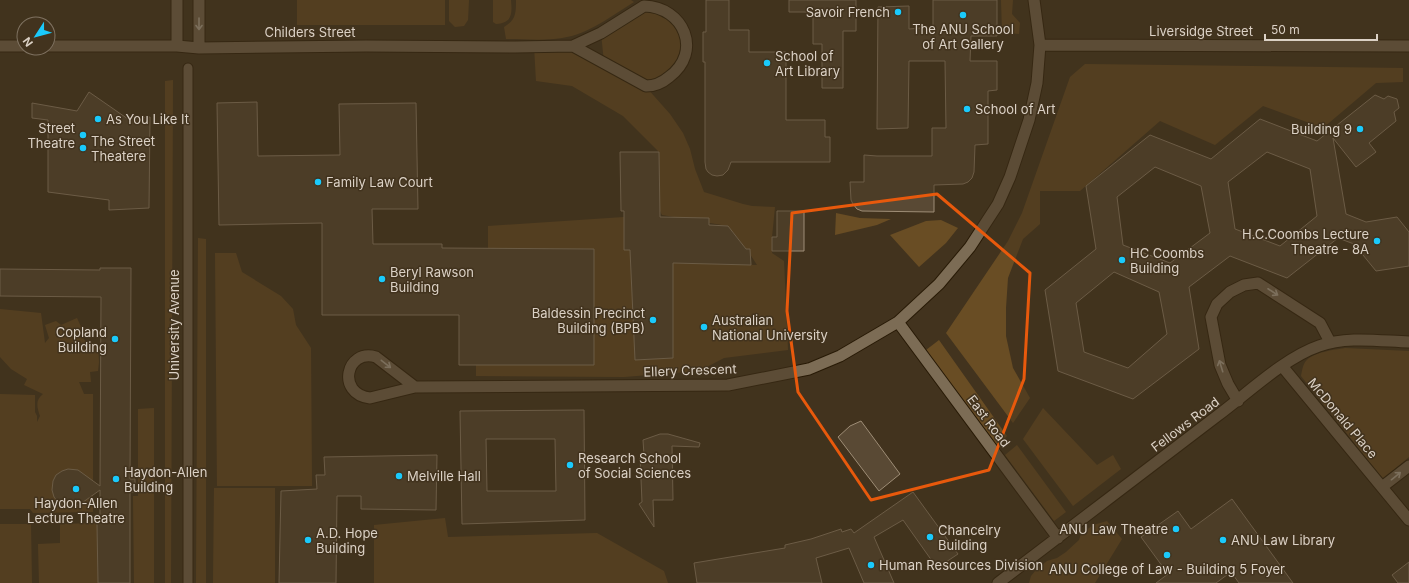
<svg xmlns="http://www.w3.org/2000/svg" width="1409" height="583" font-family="Inter,sans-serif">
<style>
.green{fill:#694d24}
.building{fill:#594934;stroke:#9e8d76;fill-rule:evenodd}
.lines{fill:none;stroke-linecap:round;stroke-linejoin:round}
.pedestrian-casing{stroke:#281a06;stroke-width:11}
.minor-casing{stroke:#281a06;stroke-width:13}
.pedestrian{stroke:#7c6c55;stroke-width:9}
.minor{stroke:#7c6c55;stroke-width:11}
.oneway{stroke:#c3b8a9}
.marked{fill:none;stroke:#e8590c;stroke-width:3;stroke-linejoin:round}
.poi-dot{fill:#1acafc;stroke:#42331e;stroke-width:1.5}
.labels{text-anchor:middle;stroke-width:3;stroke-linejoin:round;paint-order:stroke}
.poi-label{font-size:13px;fill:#dbd1c5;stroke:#42331e;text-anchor:start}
.street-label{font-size:13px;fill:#dbd1c5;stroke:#42331e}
</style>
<rect width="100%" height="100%" fill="#42331e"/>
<path class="green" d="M297,0H445V25H297Z
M449,0H469L468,20L464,26L455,27L449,21Z
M493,0H511C512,13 513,23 496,24L493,22Z
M516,0H631L634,2C611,16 589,34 562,38C544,41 524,39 506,39L504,27C516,20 516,13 516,0Z
M1001,0H1013L1012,14L1020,23L1019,34L1002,32Z
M650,6L683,30L681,65L646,87L670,114L683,133L690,149L695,169L704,192L743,204L752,206L775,207L772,237V253L784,261L788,350L724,358L699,371L624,377L476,376V365H594V249L488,248V226L624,217V250H630L635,360L673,358V263L757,265L750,254V249H746L733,232L728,231V226L662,215L660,211L659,152L623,116L572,86L536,81L534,46H573L604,62L601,33Z
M1085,64L1403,68V82L1376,83L1323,128L1263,106L1215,145L1160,121L1080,191H1040V224L1023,239L1008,278L1006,308V336L1013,368L1030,398L1013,423L946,333L1008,241L1022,213L1070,77Z
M173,80L171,583H165V81Z
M836,213L860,218L891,219L877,225L835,235Z
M941,220L958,228L946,243L919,267L890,235L926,221Z
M198,238L206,239V583H196Z
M215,253H236L242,272L281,296L293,309L296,325L311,348L312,486H217Z
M0,309L41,313L45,343L49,338L45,325L56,321L61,325L77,318L83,331L84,340L98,347L99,362L98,371L90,372L91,382H79L84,394H93V512L33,513L30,509H0V394L35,395V412L37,416V422L40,416C37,407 35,400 43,394L24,385L27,379L11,369L0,357Z
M939,340L1007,436L997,446L926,350Z
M1345,348L1409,351V457L1383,479L1301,376C1302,371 1303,364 1306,361C1313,352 1334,350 1345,348Z
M154,408V583H134L133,496H138V409Z
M1043,408L1097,465L1113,455L1121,469L1073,506L1023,439Z
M1017,445L1066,512L1054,521L1005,455Z
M214,488H275V583H213Z
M445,518L448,537L597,533L664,571L668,583H374V525Z
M1107,521L1122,539L1095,583H1029L1031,576L1036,570L1047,561L1057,558L1066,552L1079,540L1081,534L1093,525Z
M95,523L97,524L98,583H39L38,544L60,543V524H62Z
M0,524H31L32,583H0Z"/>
<path class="building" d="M706,0H729V30H749V52H786V120H825V137H830V162H731L728,170L723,175L717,176L712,175L708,172L706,169L705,162V62H703V32H706Z
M789,0H856V31H843V88H822V44H813V12H789Z
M933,0H997V36H971L970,61H997V90L988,91V144L975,145L974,172L972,178L968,182L963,184L934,185V212L862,211L857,209L853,204L851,200L850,182H864V155L877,156H932V128H946L945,61H909L908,128L877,129L878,7L909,6V29L933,27Z
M89,92L128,119L150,117L149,208L109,210V200L48,192V120L32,118V103L77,111Z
M1375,95L1384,99L1388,96L1397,99L1399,108L1394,112L1396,121L1369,143L1376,152L1356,167L1333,138L1346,214L1366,222L1397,217L1409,232V266L1376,271L1354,244L1338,238L1287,278L1230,256L1189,287L1199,349L1133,399L1058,371L1045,290L1096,249L1086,186L1150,135L1211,159L1260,119L1317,141ZM1267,152L1310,169L1317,216L1280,246L1235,229L1228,182ZM1155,167L1201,186L1210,233L1170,263L1123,245L1117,197ZM1114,272L1159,292L1167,334L1128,368L1084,352L1076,303Z
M257,102L258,156L340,155L339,104L416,103L418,209H372L373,244H442V248L594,249V365H459V315H322V223L219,225L217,103Z
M620,152H659L660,217L709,218V225L728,226L746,249H750L751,265L673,263V358L635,360L630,250H624V211H621Z
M777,211H804V251H772V237H777Z
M100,268H131L130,479H135V492H130V583H98L97,524L100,515V490L79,505L70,507L63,505L58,502L54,497L52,490L53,481L56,475L62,471L68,469L78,470L100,486L101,297L0,296V269L100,270Z
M584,410L585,520L462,524L460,411ZM486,439H555L556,491H487Z
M861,421L900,474L879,491L838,437L850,426Z
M660,434H668L700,443L699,447L672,446L673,500H653L654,527L639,504L642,502L640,456L644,455L643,440Z
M437,455L436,510L361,509V496H337L336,583H279L281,491L317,489L316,475H325L324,457Z
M913,492L958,554L937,568L903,520L874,537L894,583H864L849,548L816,558L822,583H697L694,563L785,548V545L811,539L841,529L842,532L851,529L854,533Z
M1232,499L1293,583H1239L1231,572L1216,583H1156L1168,574L1141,537L1178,511L1191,529Z
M1409,562V583H1398L1392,575Z"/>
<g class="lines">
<g class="pedestrian-casing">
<path id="pedestrian" d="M188,583V68"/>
</g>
<g class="minor-casing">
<path id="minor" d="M177,0V46
M199,0V48
M644,6C684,7 703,52 669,77C662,83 655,86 646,86L573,46L601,33Z
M1040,45L1409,46
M0,46H24
M48,46H177L199,48L366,46L515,47L573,46
M898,322L1058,538
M1282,366L1409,520
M415,387L376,357C346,348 336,394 370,398L415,387L728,385L809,369L840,356L898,322L939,284L970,247L998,204L1010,177L1029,120L1037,83L1040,45L1034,0
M1238,401L1228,384L1220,365L1211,317L1217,304L1230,292L1244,285L1258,283L1320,323L1330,342
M1382,487L1409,466
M998,583C1071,527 1144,472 1217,416C1247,394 1284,358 1319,346C1347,336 1379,341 1409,342"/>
</g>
<use href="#pedestrian" class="pedestrian"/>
<use href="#minor" class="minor"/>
</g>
<defs><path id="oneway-shaft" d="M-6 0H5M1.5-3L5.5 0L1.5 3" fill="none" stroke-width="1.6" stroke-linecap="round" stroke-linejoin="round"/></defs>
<g class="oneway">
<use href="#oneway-shaft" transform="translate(199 24) rotate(90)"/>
<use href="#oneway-shaft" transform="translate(1273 292) rotate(33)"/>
<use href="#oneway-shaft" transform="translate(386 364) rotate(38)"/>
<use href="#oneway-shaft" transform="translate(1221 366) rotate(-107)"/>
<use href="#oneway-shaft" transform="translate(1396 476) rotate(-39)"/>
</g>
<path d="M0 0H1409V583H0ZM937,194L1030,273L1024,379L989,470L871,500L798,392L787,311L792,213Z" fill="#42331e" fill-opacity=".55" fill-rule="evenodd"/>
<path class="marked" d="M937,194L1030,273L1024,379L989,470L871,500L798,392L787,311L792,213Z"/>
<g class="poi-dot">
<circle cx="898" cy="12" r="4"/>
<circle cx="963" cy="15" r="4"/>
<circle cx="767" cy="63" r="4"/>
<circle cx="967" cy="109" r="4"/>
<circle cx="98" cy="119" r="4"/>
<circle cx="1360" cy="129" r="4"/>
<circle cx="83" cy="135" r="4"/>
<circle cx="83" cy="148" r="4"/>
<circle cx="318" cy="182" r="4"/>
<circle cx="1377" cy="241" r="4"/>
<circle cx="1122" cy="260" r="4"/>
<circle cx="382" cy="279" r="4"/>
<circle cx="653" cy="320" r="4"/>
<circle cx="704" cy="327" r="4"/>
<circle cx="115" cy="339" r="4"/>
<circle cx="570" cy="465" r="4"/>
<circle cx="399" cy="476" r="4"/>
<circle cx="116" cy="479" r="4"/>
<circle cx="76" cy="489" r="4"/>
<circle cx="1176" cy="529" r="4"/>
<circle cx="930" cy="537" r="4"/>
<circle cx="308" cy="540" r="4"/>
<circle cx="1223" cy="540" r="4"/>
<circle cx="1167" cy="555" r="4"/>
<circle cx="871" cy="565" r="4"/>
</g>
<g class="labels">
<g class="poi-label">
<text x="890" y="17" text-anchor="end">Savoir French</text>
<text x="963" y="34" text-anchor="middle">The ANU School<tspan x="963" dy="15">of Art Gallery</tspan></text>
<text x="775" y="61">School of<tspan x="775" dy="15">Art Library</tspan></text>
<text x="975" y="114">School of Art</text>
<text x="106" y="124">As You Like It</text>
<text x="75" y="133" text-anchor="end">Street<tspan x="75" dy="15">Theatre</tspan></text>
<text x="1352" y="134" text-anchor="end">Building 9</text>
<text x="91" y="146">The Street<tspan x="91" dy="15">Theatere</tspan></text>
<text x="326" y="187">Family Law Court</text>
<text x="1369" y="239" text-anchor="end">H.C.Coombs Lecture<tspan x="1369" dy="15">Theatre - 8A</tspan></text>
<text x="1130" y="258">HC Coombs<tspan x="1130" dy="15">Building</tspan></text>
<text x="390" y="277">Beryl Rawson<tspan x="390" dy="15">Building</tspan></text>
<text x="645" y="318" text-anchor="end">Baldessin Precinct<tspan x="645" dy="15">Building (BPB)</tspan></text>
<text x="712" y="325">Australian<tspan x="712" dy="15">National University</tspan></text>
<text x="107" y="337" text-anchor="end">Copland<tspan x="107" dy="15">Building</tspan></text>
<text x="578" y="463">Research School<tspan x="578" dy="15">of Social Sciences</tspan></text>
<text x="124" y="477">Haydon-Allen<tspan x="124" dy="15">Building</tspan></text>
<text x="407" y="481">Melville Hall</text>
<text x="76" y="508" text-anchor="middle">Haydon-Allen<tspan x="76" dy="15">Lecture Theatre</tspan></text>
<text x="1168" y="534" text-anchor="end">ANU Law Theatre</text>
<text x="938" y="535">Chancelry<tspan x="938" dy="15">Building</tspan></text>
<text x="316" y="538">A.D. Hope<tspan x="316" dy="15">Building</tspan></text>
<text x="1231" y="545">ANU Law Library</text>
<text x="879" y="570">Human Resources Division</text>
<text x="1167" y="574" text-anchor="middle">ANU College of Law - Building 5 Foyer</text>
</g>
<g class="street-label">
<text x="1201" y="36">Liversidge Street</text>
<text x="310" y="37">Childers Street</text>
<text transform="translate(174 325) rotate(-90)" y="5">University Avenue</text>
<text transform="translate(690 370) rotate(-2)" y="5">Ellery Crescent</text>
<text transform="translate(1343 418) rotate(50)" y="5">McDonald Place</text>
<text transform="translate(989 421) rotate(53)" y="5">East Road</text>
<text transform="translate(1185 424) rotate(-37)" y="5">Fellows Road</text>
</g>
</g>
<g transform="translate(36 36) rotate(234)"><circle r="19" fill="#42331e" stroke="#7f7261"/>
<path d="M0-3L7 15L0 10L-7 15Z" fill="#1acafc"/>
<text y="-6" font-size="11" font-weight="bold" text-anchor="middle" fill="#dbd1c5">N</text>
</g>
<path d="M1265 34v6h112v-6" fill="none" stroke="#dbd1c5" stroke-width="2"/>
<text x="1271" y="34" font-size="12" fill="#dbd1c5" stroke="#42331e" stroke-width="3" paint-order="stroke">50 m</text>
</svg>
